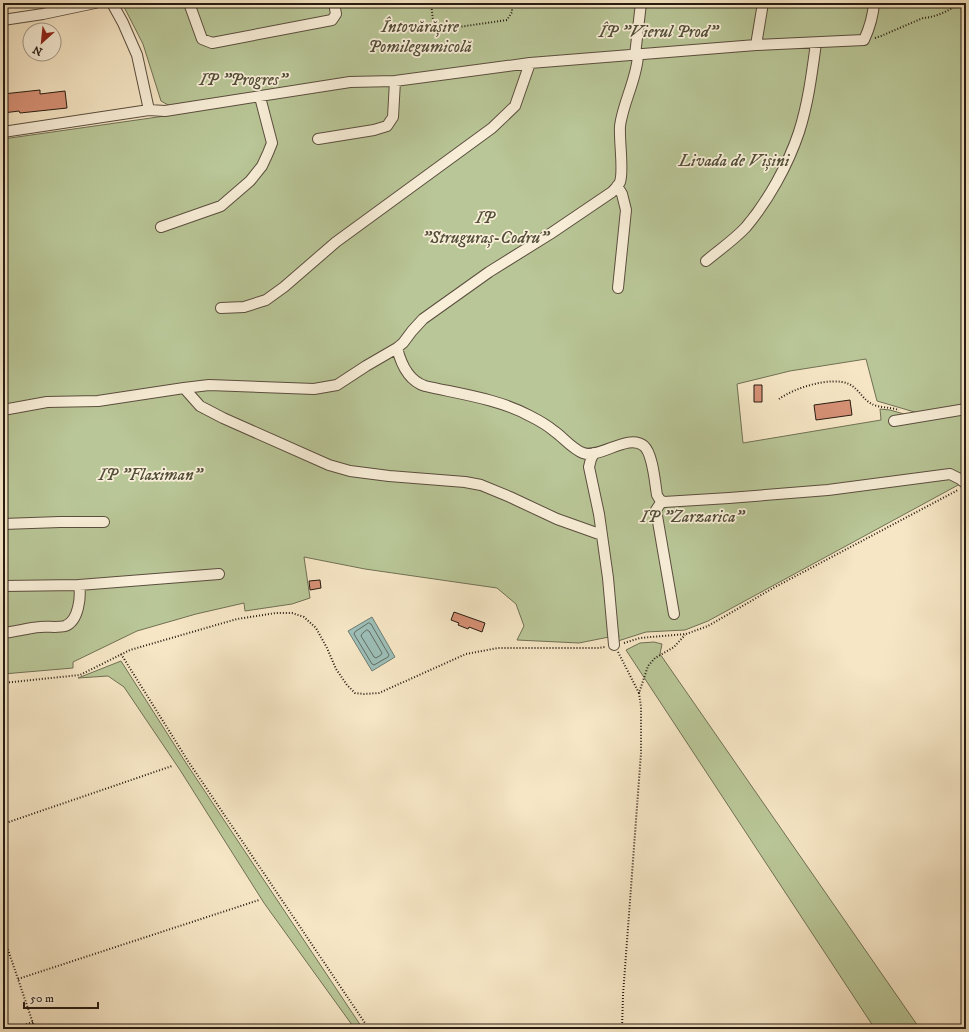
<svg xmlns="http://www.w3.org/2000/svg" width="969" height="1032" font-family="'IM FELL DW Pica',serif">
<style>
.green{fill:#b9c697;stroke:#707054}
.water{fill:#9dbfb8;stroke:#6d7d75}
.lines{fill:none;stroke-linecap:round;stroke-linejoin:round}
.shore{stroke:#626d64;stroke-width:1}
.building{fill:#d79176;stroke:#261b11}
.minor-casing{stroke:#5a4e3e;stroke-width:12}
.path{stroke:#261b11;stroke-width:2;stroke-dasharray:1 2;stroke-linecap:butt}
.minor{stroke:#f9efd9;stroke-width:10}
.labels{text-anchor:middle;stroke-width:3.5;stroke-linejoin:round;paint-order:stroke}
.park-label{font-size:17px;font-style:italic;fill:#524e39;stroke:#f9efd9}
</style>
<rect width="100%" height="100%" fill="#f6e6c5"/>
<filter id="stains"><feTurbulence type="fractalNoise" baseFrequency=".005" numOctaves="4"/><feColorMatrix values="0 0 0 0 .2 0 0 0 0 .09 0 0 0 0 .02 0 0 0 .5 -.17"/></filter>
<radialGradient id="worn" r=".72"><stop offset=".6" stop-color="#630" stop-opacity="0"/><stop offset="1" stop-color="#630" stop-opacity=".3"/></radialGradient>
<path class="green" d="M122,3H966V404L918,413L877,401L866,359L790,371L737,384L743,443L881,420L880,409L890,410L911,416L966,414V479L960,484L708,621L685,630L646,632L618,641L619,635L579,643L517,640L524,626L516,604L497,588L365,569L304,557L310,598L292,604L245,611L244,603L196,614L137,631L73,662V668L3,674V139L172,115L170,106L161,101L143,44Z
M654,642L662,644L660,654L920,1029H875L626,650L640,643Z
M121,661L186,763L363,1029H355L264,903L180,770L124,687L108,676L78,678Z"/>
<path class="water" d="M372,617L395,657L372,671L348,631Z"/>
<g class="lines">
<path class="shore" d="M369,623L371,624L389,655L388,657L374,665L372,664L354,634L355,632Z
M367,630L369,631L382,653L381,655L376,658L374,657L361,636L362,634Z"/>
</g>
<path class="building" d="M40,90V94L65,91L67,108L20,113L19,111L3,113V94Z
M754,385H762V402H754Z
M850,400L852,415L816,420L814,405Z
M320,580L321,588L310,590L309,581Z
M454,612L485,623L482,632L469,627L468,629L458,625L459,623L451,620Z"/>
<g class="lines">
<g class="minor-casing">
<path id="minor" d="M112,3L123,23L137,55L149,110
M189,3L202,39L212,43L332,20L336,14L334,3
M3,20L43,14L95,3
M756,45L763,3
M635,55L641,3
M3,132L149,110L165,111L350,82L395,81L530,63L756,45L864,40C870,27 873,17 874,3
M318,139L374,130L387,126L393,117L395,81
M617,186L622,194L626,210L618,288
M161,227L221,206L250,181L262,166L268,153L272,143L260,97
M706,261C719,250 734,240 746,227C768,201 788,165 799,132C808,104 812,73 816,43
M221,308L244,307L266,300L284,287L336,242L492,128L515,106L530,63
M397,348C401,364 409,381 425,386C460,394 499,399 530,416C538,420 547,425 554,431C563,437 572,449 583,453C600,459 628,433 644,446C653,454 655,484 657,495L660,500L664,502L729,498L828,490L950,474L960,479L966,484
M184,388L209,385L314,389L337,385L366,366L397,348L403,343L412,331L423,319L489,272L550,234L612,192C615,189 618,186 620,182C624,171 619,141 620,126C623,102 637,79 638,55
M3,410L47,402L98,401L184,388L200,406L223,418L329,465L350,471L389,476L465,482L481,485L510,497L557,519L602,535
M894,421L966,409
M594,453L591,459L589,467L599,514L608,578L614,645
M662,501L656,510L674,614
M3,524L60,522H104
M3,586L79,585L219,574
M3,633C15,632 27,628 40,627C47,626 57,628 65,626C79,621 81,596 79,585"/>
</g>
<path class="path" d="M431,3L434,29L438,30L507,20L512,12V3
M875,38L881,36L923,18C937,17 948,11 960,3
M779,399C794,388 831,376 849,384C859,389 863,400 872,404C879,408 891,407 899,410
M624,643L640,638L686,634L708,626L775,587L958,490
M618,652L639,693L648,666L655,658L674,647L685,635
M121,654L188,761L369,1029
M3,683L80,675L130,650L237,619L276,613H292L304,617L316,628L327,648L336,669L347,685L355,693L364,694L379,693L466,654L498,648H599L605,647
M3,824L172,766
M3,935L35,1029
M18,979L259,900
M12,1029L33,1022
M622,1029L623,995L641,753V707L639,693"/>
<use href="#minor" class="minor"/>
</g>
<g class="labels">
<g class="park-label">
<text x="420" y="32">Întovărășire<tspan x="420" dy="20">Pomilegumicolă</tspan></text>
<text x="658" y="37">ÎP "Vierul Prod"</text>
<text x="243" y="85">IP "Progres"</text>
<text x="734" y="166">Livada de Vișini</text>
<text x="485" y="223">IP<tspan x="485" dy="20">"Struguraș-Codru"</tspan></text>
<text x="150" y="480">IP "Flaximan"</text>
<text x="692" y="522">IP "Zarzarica"</text>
</g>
</g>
<rect width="969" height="1032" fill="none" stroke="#f6e6c5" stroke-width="16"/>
<rect x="4" y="4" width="961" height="1024" fill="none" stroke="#261b11" stroke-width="2"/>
<rect x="8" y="8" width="953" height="1016" fill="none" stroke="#261b11"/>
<g transform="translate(42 42) rotate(207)"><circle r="19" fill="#f9efd9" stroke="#a59a89"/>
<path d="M0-3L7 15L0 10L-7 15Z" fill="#8f2418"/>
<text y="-6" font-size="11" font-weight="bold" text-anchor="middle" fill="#261b11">N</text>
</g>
<path d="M24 1002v6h74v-6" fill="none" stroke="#261b11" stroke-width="2"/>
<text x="30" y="1002" font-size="12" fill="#261b11" stroke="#f9efd9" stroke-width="3" paint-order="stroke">50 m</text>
<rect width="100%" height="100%" filter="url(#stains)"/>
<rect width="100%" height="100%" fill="url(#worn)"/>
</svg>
